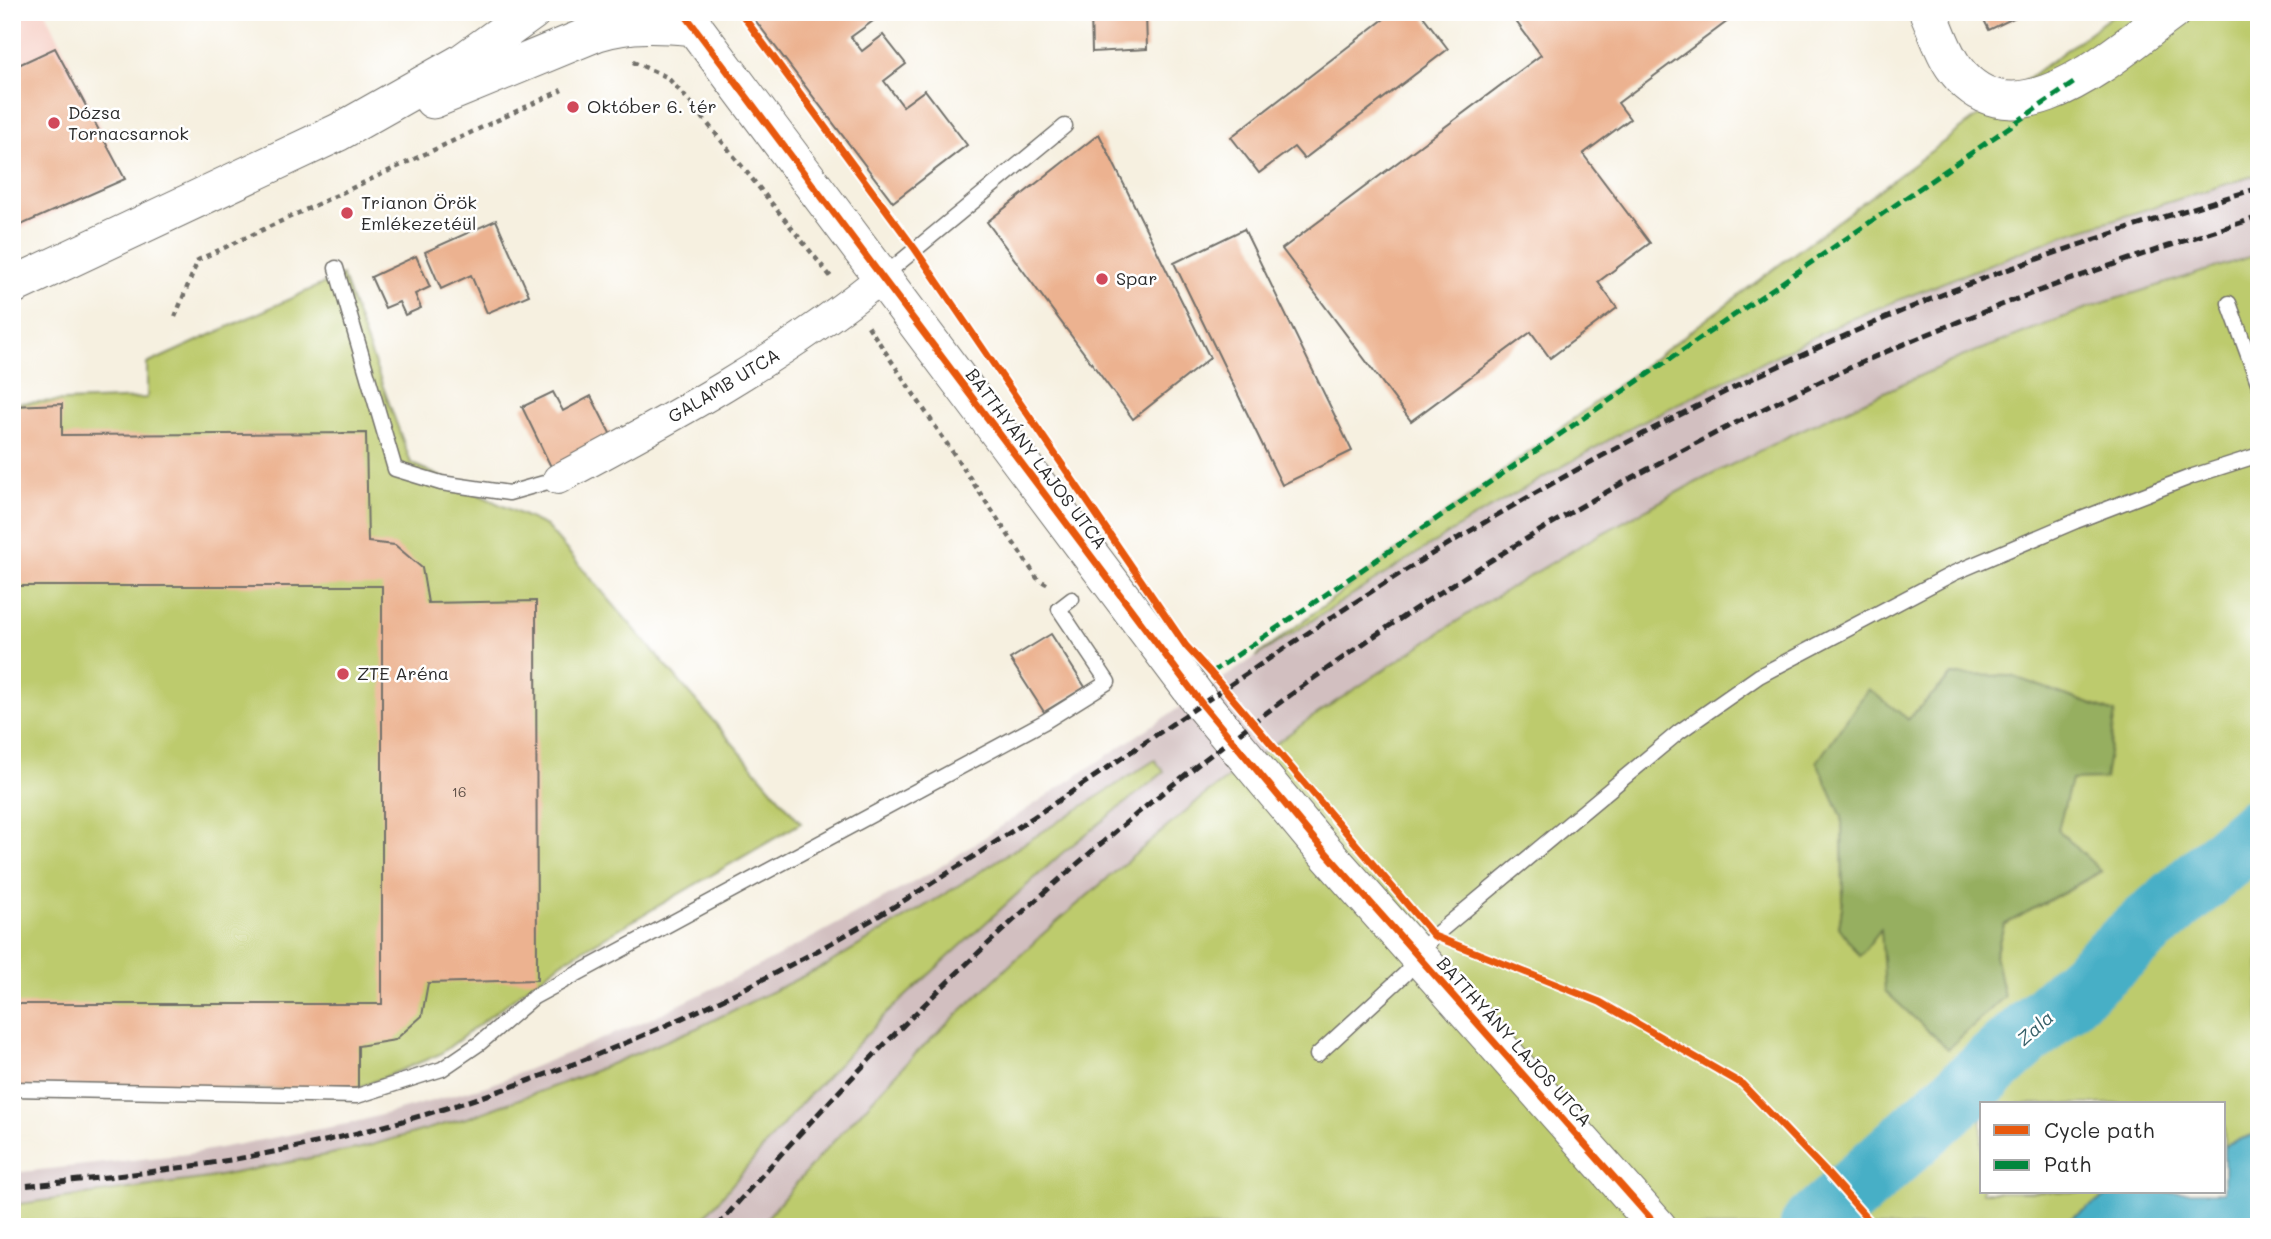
<svg xmlns="http://www.w3.org/2000/svg" width="2271" height="1239" font-family="Mali,sans-serif">
<style>
.built{fill:#f7d1c8}
.industrial{fill:#d2bfc0}
.green{fill:#bdcb6d;stroke:#747b4c;stroke-width:2;fill-rule:evenodd}
.forest{fill:#96af60;stroke:#606d46;stroke-width:2}
.water{fill:#47afc6;stroke:#396d78;stroke-width:2}
.lines{fill:none;stroke-linecap:round;stroke-linejoin:round}
.river{stroke:#47afc6;stroke-width:65}
.building{fill:#ecb290}
.service-casing{stroke:#72706a;stroke-width:17}
.minor-casing{stroke:#72706a;stroke-width:32}
.tertiary-casing{stroke:#72706a;stroke-width:39}
.path{stroke:#72706a;stroke-width:4.5;stroke-dasharray:5 5;stroke-linecap:butt}
.service{stroke:#fff;stroke-width:14}
.minor{stroke:#fff;stroke-width:30}
.tertiary{stroke:#fff;stroke-width:37}
.rail{stroke:#2b2b2b;stroke-width:5;stroke-dasharray:10 5;stroke-linecap:butt}
.quiet{stroke:#00873e;stroke-width:5;stroke-dasharray:10 5;stroke-linecap:butt}
.cycleway-casing{stroke:#fff;stroke-width:11}
.cycleway{stroke:#e8590c;stroke-width:7}
.poi-dot{fill:#d1495b;stroke:#fff;stroke-width:2.5}
.labels{text-anchor:middle;stroke-width:5;stroke-linejoin:round;paint-order:stroke}
.number-label{font-size:14px;fill:#5b4d44}
.poi-label{font-size:18px;fill:#2b2b2b;stroke:#fff;text-anchor:start}
.street-label{font-size:18px;fill:#2b2b2b;stroke:#fff}
.water-label{font-size:19px;font-style:italic;fill:#366069;stroke:#fff}
</style>
<rect width="100%" height="100%" fill="#fff"/>
<filter id="ink" filterUnits="userSpaceOnUse"><feTurbulence type="fractalNoise" baseFrequency=".0143" numOctaves="2"/><feDisplacementMap in="SourceGraphic" scale="14" xChannelSelector="R" yChannelSelector="G"/><feConvolveMatrix kernelMatrix="1 2 1 2 8 2 1 2 1" color-interpolation-filters="sRGB"/></filter>
<filter id="wash" filterUnits="userSpaceOnUse"><feTurbulence type="fractalNoise" baseFrequency=".00686" numOctaves="4" result="noise"/><feDisplacementMap in="SourceGraphic" scale="28" xChannelSelector="R" yChannelSelector="G"/><feGaussianBlur stdDeviation="1.57" result="paint"/><feColorMatrix in="noise" values="0 0 0 0 0 0 0 0 0 0 0 0 0 0 0 0 0 1.4 0 .05"/><feComposite in="paint" operator="in"/></filter>
<g filter="url(#wash)">
<rect width="100%" height="100%" fill="#f6f0e0"/>
<path class="built" d="M12,12H46L125,179L12,233Z"/>
<path class="industrial" d="M2259,174V254L2090,307L1959,358L1801,430L1687,487L1588,541L1480,606L1308,720L1202,797L1044,933L912,1057L818,1158L759,1227H696L799,1106L884,1016L1061,854L1164,772L1155,760L945,894L826,965L697,1028L582,1076L470,1117L361,1148L209,1178L12,1205V1173L188,1154L352,1123L490,1085L650,1019L771,960L934,871L1255,657L1468,521L1635,425L1848,320L2064,235Z"/>
<path class="green" d="M2117,12H2259V174L2064,235L1848,320L1635,425L1468,521L1255,657Z
M2259,254V1133L2224,1145V1104H1982V1192H2113L2057,1227H759L818,1158L912,1057L1044,933L1202,797L1308,720L1480,606L1588,541L1687,487L1801,430L1959,358L2090,307ZM1952,675L2071,780L2058,830L2101,872L2004,925L1995,955L2004,997L1881,928L1839,927L1843,901L1842,817L1908,719Z
M342,275L411,463L546,526L801,823L562,962L440,1054L358,1088L12,1091V403L147,398V364Z
M1155,760L1164,772L1061,854L884,1016L799,1106L696,1227H12V1205L209,1178L361,1148L470,1117L582,1076L697,1028L826,965L945,894Z"/>
<path class="forest" d="M1952,675L2012,676L2115,713L2105,779L2071,780L2058,830L2101,871L2004,925L1995,955L2004,997L1948,1049L1885,991L1881,929L1860,956L1839,927L1843,901L1842,817L1817,762L1868,689L1908,719Z"/>
<path class="water" d="M2259,1133V1227H2057L2113,1192H2224V1145Z"/>
<g class="lines">
<path class="river" d="M1812,1227L2144,929L2259,829"/>
</g>
<g id="blocks">
<path class="building" d="M749,12H867L873,21L851,37L862,51L883,35L906,64L884,81L903,106L925,90L967,145L893,202Z
M1091,12H1146L1147,49L1092,52Z
M1393,12H1420L1448,49L1304,159L1294,147L1259,173L1231,137Z
M1509,12H1740L1618,103L1630,119L1583,154L1650,243L1598,282L1617,308L1550,358L1531,332L1411,421L1282,249L1541,55Z
M1980,12H2021L2022,14L1989,30Z
M55,48L125,179L12,229V68Z
M1099,134L1210,358L1133,419L987,222Z
M496,220L529,295L487,313L471,275L441,289L425,252Z
M1244,229L1352,451L1282,485L1174,263Z
M416,256L430,287L415,294L421,308L405,315L399,302L385,308L371,277Z
M553,392L563,411L591,396L614,441L553,471L522,407Z
M62,404V435L366,433L368,542L395,545L422,568L428,603L536,601L537,980L428,983L422,1016L395,1040L358,1046V1088L12,1090V1004H382V586H12V406Z
M1051,634L1085,687L1044,712L1010,659Z"/>
</g>
</g>
<g filter="url(#ink)">
<use href="#blocks" fill-opacity="0" stroke="#72706a" stroke-width="2"/>
<g class="lines">
<g class="service-casing">
<path id="service" d="M336,268L395,469L441,483L509,493L558,479
M882,277L1065,126
M2229,303L2259,385
M1317,1055L1405,974L1434,936L1679,732L1759,676L1954,573L2076,521L2193,476L2259,455
M12,1089L357,1096L442,1069L480,1043L534,997L1044,722L1108,682L1059,609L1072,599"/>
</g>
<g class="minor-casing">
<path id="minor" d="M558,479C672,418 781,359 881,278"/>
</g>
<g class="tertiary-casing">
<path id="tertiary" d="M683,12L1202,704L1314,839L1658,1227
M1928,12C1936,29 1942,50 1953,66C2012,152 2116,52 2172,12
M433,100L598,32C631,22 661,24 695,27
M12,286L339,132L461,63L532,12"/>
</g>
<path class="path" d="M633,62L667,77L691,103L831,277
M175,317L198,260L562,90
M868,326L1037,578L1048,585"/>
<use href="#service" class="service"/>
<use href="#minor" class="minor"/>
<use href="#tertiary" class="tertiary"/>
<path class="rail" d="M12,1187C91,1179 170,1171 247,1157C456,1119 658,1040 842,937C908,900 970,859 1032,818C1175,724 1314,624 1460,537C1631,435 1811,343 1998,273C2084,242 2171,214 2259,188
M717,1227C753,1184 792,1142 830,1101C1117,795 1463,546 1845,370C1979,309 2118,261 2259,217"/>
<path class="quiet" d="M1211,673L2075,82"/>
<g class="cycleway-casing">
<path id="cycleway" d="M683,12L1202,704L1314,839L1658,1227
M740,12L915,249L1186,646L1211,673L1434,936L1600,1002L1742,1084L1828,1174L1875,1227"/>
</g>
<use href="#cycleway" class="cycleway"/>
</g>
</g>
<g class="poi-dot">
<circle cx="573" cy="107" r="7"/>
<circle cx="54" cy="123" r="7"/>
<circle cx="347" cy="213" r="7"/>
<circle cx="1102" cy="279" r="7"/>
<circle cx="343" cy="674" r="7"/>
</g>
<g class="labels">
<g class="number-label">
<text x="459" y="797">16</text>
</g>
<g class="poi-label">
<text x="587" y="113">Október 6. tér</text>
<text x="68" y="119">Dózsa<tspan x="68" dy="21">Tornacsarnok</tspan></text>
<text x="361" y="209">Trianon Örök<tspan x="361" dy="21">Emlékezetéül</tspan></text>
<text x="1116" y="285">Spar</text>
<text x="357" y="680">ZTE Aréna</text>
</g>
<g class="street-label">
<text transform="translate(724 386) rotate(-31)" y="6">GALAMB UTCA</text>
<text transform="translate(1036 459) rotate(53)" y="6">BATTHYÁNY LAJOS UTCA</text>
<text transform="translate(1514 1042) rotate(48)" y="6">BATTHYÁNY LAJOS UTCA</text>
</g>
<g class="water-label">
<text transform="translate(2035 1028) rotate(-42)" y="7">Zala</text>
</g>
</g>
<rect width="2271" height="1239" fill="none" stroke="#fff" stroke-width="42"/>
<rect x="1980" y="1102" width="245" height="91" fill="#ffffff" stroke="#aaaaaa" stroke-width="2"/>
<rect x="1994" y="1125" width="35" height="10" fill="#e8590c" stroke="#aaaaaa" stroke-width="2"/>
<text x="2044" y="1138" font-size="21" fill="#2b2b2b">Cycle path</text>
<rect x="1994" y="1160" width="35" height="10" fill="#00873e" stroke="#aaaaaa" stroke-width="2"/>
<text x="2044" y="1172" font-size="21" fill="#2b2b2b">Path</text>
</svg>
